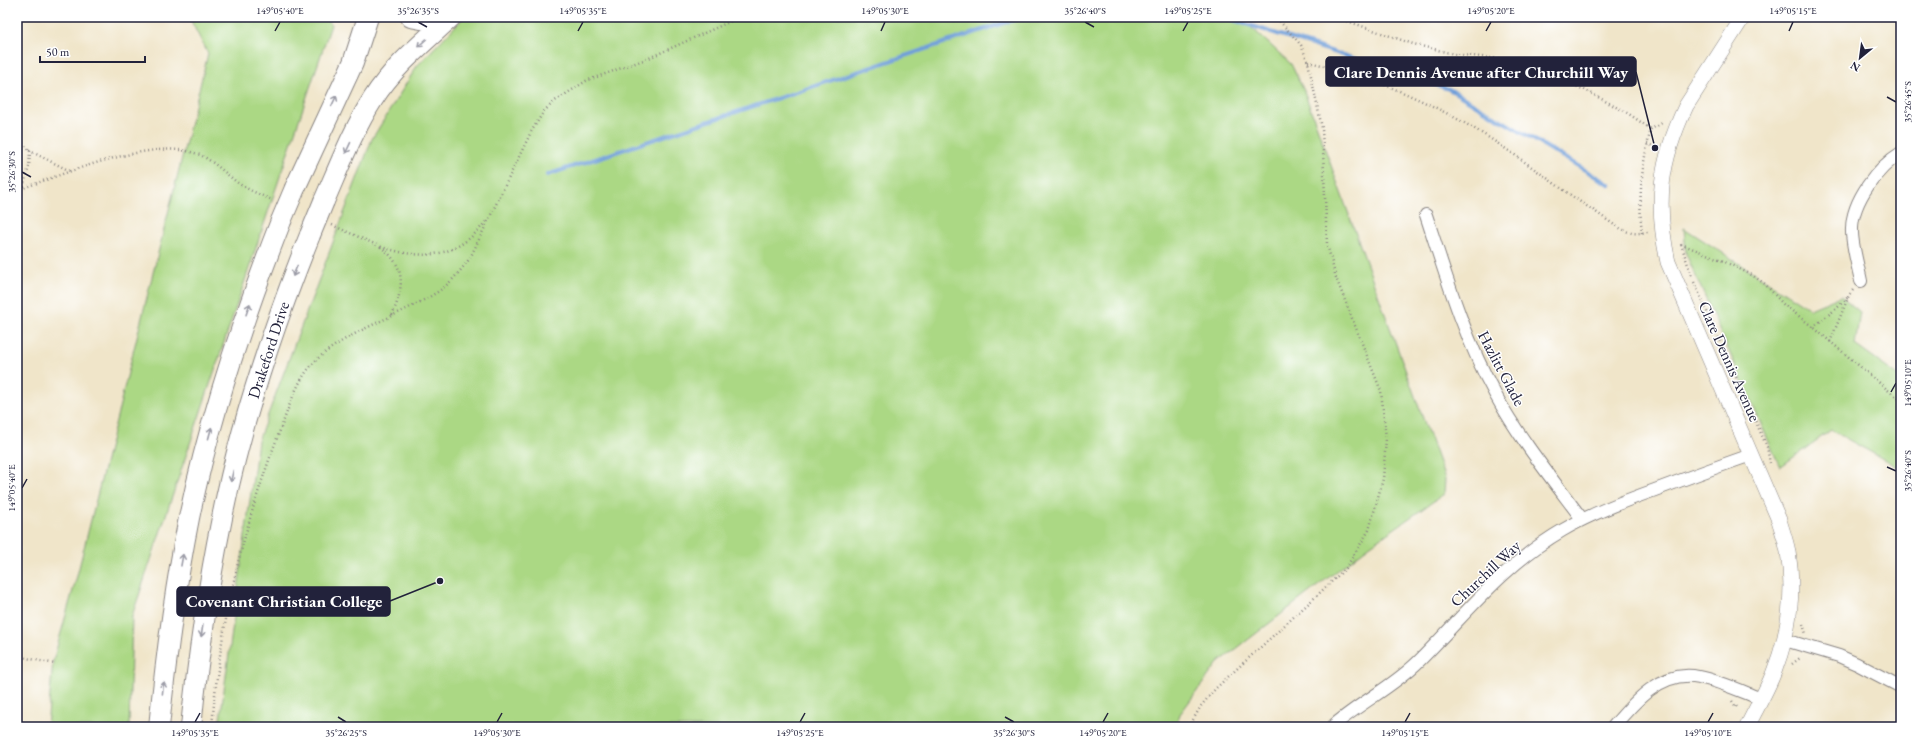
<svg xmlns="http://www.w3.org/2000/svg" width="1918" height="744" font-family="'EB Garamond',serif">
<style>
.green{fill:#abd884;stroke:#667d60}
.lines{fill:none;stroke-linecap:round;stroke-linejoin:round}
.stream{stroke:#6f9fd9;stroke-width:4}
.minor-casing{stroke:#898482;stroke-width:14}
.tertiary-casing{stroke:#898482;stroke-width:16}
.trunk-casing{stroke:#898482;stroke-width:22}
.path{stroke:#898482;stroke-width:2.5;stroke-dasharray:1 3;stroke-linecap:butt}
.minor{stroke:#fff;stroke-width:12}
.tertiary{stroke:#fff;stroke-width:15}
.trunk{stroke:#fff;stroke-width:20}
.trunk-bridge-casing{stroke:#898482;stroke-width:22;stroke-linecap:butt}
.trunk-bridge{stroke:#fff;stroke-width:20}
.oneway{stroke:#9c9ca7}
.ticks{fill:none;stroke:#22223b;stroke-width:1.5}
.labels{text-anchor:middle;stroke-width:3;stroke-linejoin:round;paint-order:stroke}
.street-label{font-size:16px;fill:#22223b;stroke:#fff}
.leader{fill:none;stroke:#22223b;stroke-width:1.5}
.callout-dot{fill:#22223b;stroke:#fff;stroke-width:1.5}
.callout{fill:#22223b;stroke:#22223b;stroke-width:1.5}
.callout-label{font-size:17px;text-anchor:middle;font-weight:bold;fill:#fff}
.neatline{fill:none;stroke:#22223b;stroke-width:1.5}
.ticks-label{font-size:10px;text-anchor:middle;fill:#22223b}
</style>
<rect width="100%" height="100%" fill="#fff"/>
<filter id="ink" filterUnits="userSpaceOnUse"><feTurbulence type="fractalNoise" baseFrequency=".025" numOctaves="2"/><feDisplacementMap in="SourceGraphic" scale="8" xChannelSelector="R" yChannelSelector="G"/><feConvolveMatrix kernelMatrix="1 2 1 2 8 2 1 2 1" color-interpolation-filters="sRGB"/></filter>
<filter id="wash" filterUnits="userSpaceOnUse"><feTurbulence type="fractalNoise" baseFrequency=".012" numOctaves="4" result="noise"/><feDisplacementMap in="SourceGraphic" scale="16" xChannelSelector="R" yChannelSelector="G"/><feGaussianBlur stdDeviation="0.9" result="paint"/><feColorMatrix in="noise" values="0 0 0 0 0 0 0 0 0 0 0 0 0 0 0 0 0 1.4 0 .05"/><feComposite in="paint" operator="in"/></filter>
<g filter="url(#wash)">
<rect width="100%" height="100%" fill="#f0e5c9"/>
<path class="green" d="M189,17H327L331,25L132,616L129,727H47L53,661L77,576L208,54Z
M464,17H1240L1291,64L1304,91L1445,479L1444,494L1368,547L1218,663L1180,714L1176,727H219L258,441L372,139L417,66Z
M1684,228L1810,309L1841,296L1860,312L1855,345L1901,378V469L1831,430L1780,467L1686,254Z"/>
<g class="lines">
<path class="stream" d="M1224,17L1449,89L1610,185
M547,175L1022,17"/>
</g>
</g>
<g filter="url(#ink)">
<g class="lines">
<g class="minor-casing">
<path id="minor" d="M1426,215C1446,276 1464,337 1495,394C1519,438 1552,479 1582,519
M1861,281C1858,266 1851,242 1852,229C1852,201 1878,167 1901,153
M1785,640L1839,656L1857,664L1901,687
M1332,727C1359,703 1393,687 1419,661C1467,613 1503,565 1563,530C1592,513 1624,501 1655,490C1687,478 1719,466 1751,455
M1613,727C1634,702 1662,669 1699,677C1720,681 1741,691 1761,699"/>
</g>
<g class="tertiary-casing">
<path id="tertiary" d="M1743,17L1686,106C1660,161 1655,202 1668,262L1779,520C1782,530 1786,541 1788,552C1795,591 1789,633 1775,669C1768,689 1756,708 1747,727"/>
</g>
<g class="trunk-casing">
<path id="trunk" d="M411,17C423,20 434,21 446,17
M295,188L353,63L368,17
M324,201C339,167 353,130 373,99C393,67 424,42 451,17
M159,727C166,657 175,587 189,518C210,416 243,318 281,221
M191,727C198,657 208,587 222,518C241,421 273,327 310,235"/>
</g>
<path class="path" d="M1336,17L1413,44L1454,54L1509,60L1523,64L1585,90L1629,114L1651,129
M1308,62C1363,73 1419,97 1468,125C1510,149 1548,180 1588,207C1602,215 1616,229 1632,233C1638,234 1644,232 1650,232
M17,137L30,151
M1647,144L1656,147
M23,187L29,167L30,151L72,172
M17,190C63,175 154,135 200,155C213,161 223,171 234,180C245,189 259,194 272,200
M332,225L379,246
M1642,233C1638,197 1642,164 1651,129L1662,123
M1681,244L1692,277
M1681,244L1719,259L1752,275L1765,284L1783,304L1813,327L1901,401
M1694,282L1767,447L1770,463
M392,315C404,288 407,265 379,246C423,261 457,259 487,220
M1813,327L1836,309L1848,297
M1830,342L1849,295L1853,290
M1803,624L1806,634
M17,656L55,664
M1792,664L1800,658
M1732,701L1736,707L1738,703
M212,727C220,623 242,530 279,433C290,405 298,374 322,355C357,327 402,315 439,291C452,282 461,270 470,258L531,132L544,111L555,101L586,81L649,58L740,17
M1189,727L1201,706L1216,688L1310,602L1346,568L1369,530L1383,479L1386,438L1381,391L1336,278L1327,244L1322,128L1308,62L1301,45L1276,17"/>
<use href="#minor" class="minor"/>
<use href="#tertiary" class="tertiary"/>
<use href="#trunk" class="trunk"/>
<g class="trunk-bridge-casing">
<path id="trunk-bridge" d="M281,221L295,188
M310,235L324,201"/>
</g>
<use href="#trunk-bridge" class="trunk-bridge"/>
</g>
<defs><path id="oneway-shaft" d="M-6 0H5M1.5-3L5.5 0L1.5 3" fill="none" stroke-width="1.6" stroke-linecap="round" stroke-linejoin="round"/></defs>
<g class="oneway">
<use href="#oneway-shaft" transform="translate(422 43) rotate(138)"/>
<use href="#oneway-shaft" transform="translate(334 101) rotate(-65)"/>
<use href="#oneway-shaft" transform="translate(348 148) rotate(115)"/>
<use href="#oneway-shaft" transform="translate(295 271) rotate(112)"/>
<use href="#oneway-shaft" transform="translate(248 309) rotate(-71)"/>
<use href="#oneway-shaft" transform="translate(210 433) rotate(-75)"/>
<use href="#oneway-shaft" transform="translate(232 476) rotate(103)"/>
<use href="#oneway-shaft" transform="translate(182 560) rotate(-80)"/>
<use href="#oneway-shaft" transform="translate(202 631) rotate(98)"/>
<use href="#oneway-shaft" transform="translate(163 688) rotate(-84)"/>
</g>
</g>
<path class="ticks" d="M418,22L427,27M1085,22L1094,27M275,31L280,22M578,31L583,22M881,31L885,22M1183,31L1188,22M1486,31L1491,22M1789,31L1793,22M1887,97L1896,102M22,172L31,177M1891,392L1896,383M1887,467L1896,471M22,488L27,479M338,717L346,722M1005,717L1014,722M195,722L200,713M497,722L502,713M800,722L805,713M1103,722L1108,713M1405,722L1410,713M1708,722L1713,713"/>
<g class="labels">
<g class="street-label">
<text transform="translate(268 350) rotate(-72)" y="6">Drakeford Drive</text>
<text transform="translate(1730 361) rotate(66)" y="6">Clare Dennis Avenue</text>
<text transform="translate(1502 368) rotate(62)" y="6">Hazlitt Glade</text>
<text transform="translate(1485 573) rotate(-43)" y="6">Churchill Way</text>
</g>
</g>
<path class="leader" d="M1655 148L1636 72M440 581L390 601"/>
<g class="callout-dot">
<circle cx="1655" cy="148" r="4"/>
<circle cx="440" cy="581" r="4"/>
</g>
<g class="callout">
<rect x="1326" y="57" width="310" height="29" rx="4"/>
<rect x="177" y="587" width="213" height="29" rx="4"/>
</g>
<g class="callout-label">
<text x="1481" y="78">Clare Dennis Avenue after Churchill Way</text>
<text x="284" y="607">Covenant Christian College</text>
</g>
<rect width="1918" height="744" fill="none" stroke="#fff" stroke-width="44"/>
<g transform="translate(1860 58) rotate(209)" stroke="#ffffff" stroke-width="3" paint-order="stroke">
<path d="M0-3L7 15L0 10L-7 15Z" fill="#22223b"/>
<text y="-6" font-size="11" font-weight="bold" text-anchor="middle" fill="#22223b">N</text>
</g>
<path d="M40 56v6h105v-6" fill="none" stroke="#22223b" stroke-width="2"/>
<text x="46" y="56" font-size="12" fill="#22223b" stroke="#ffffff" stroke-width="3" paint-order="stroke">50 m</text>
<rect x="22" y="22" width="1874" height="700" class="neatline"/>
<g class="ticks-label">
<text x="280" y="14">149°05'40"E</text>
<text x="418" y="14">35°26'35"S</text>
<text x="583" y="14">149°05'35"E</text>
<text x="885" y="14">149°05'30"E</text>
<text x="1085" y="14">35°26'40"S</text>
<text x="1188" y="14">149°05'25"E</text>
<text x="1491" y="14">149°05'20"E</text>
<text x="1793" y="14">149°05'15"E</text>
<text transform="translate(1907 102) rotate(-90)" y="4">35°26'45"S</text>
<text transform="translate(11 172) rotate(-90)" y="4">35°26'30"S</text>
<text transform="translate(1907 383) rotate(-90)" y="4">149°05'10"E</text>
<text transform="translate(1907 471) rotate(-90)" y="4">35°26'40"S</text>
<text transform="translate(11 488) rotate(-90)" y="4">149°05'40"E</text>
<text x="195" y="736">149°05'35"E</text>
<text x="346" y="736">35°26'25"S</text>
<text x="497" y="736">149°05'30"E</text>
<text x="800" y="736">149°05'25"E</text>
<text x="1014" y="736">35°26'30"S</text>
<text x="1103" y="736">149°05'20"E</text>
<text x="1405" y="736">149°05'15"E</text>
<text x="1708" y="736">149°05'10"E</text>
</g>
</svg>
